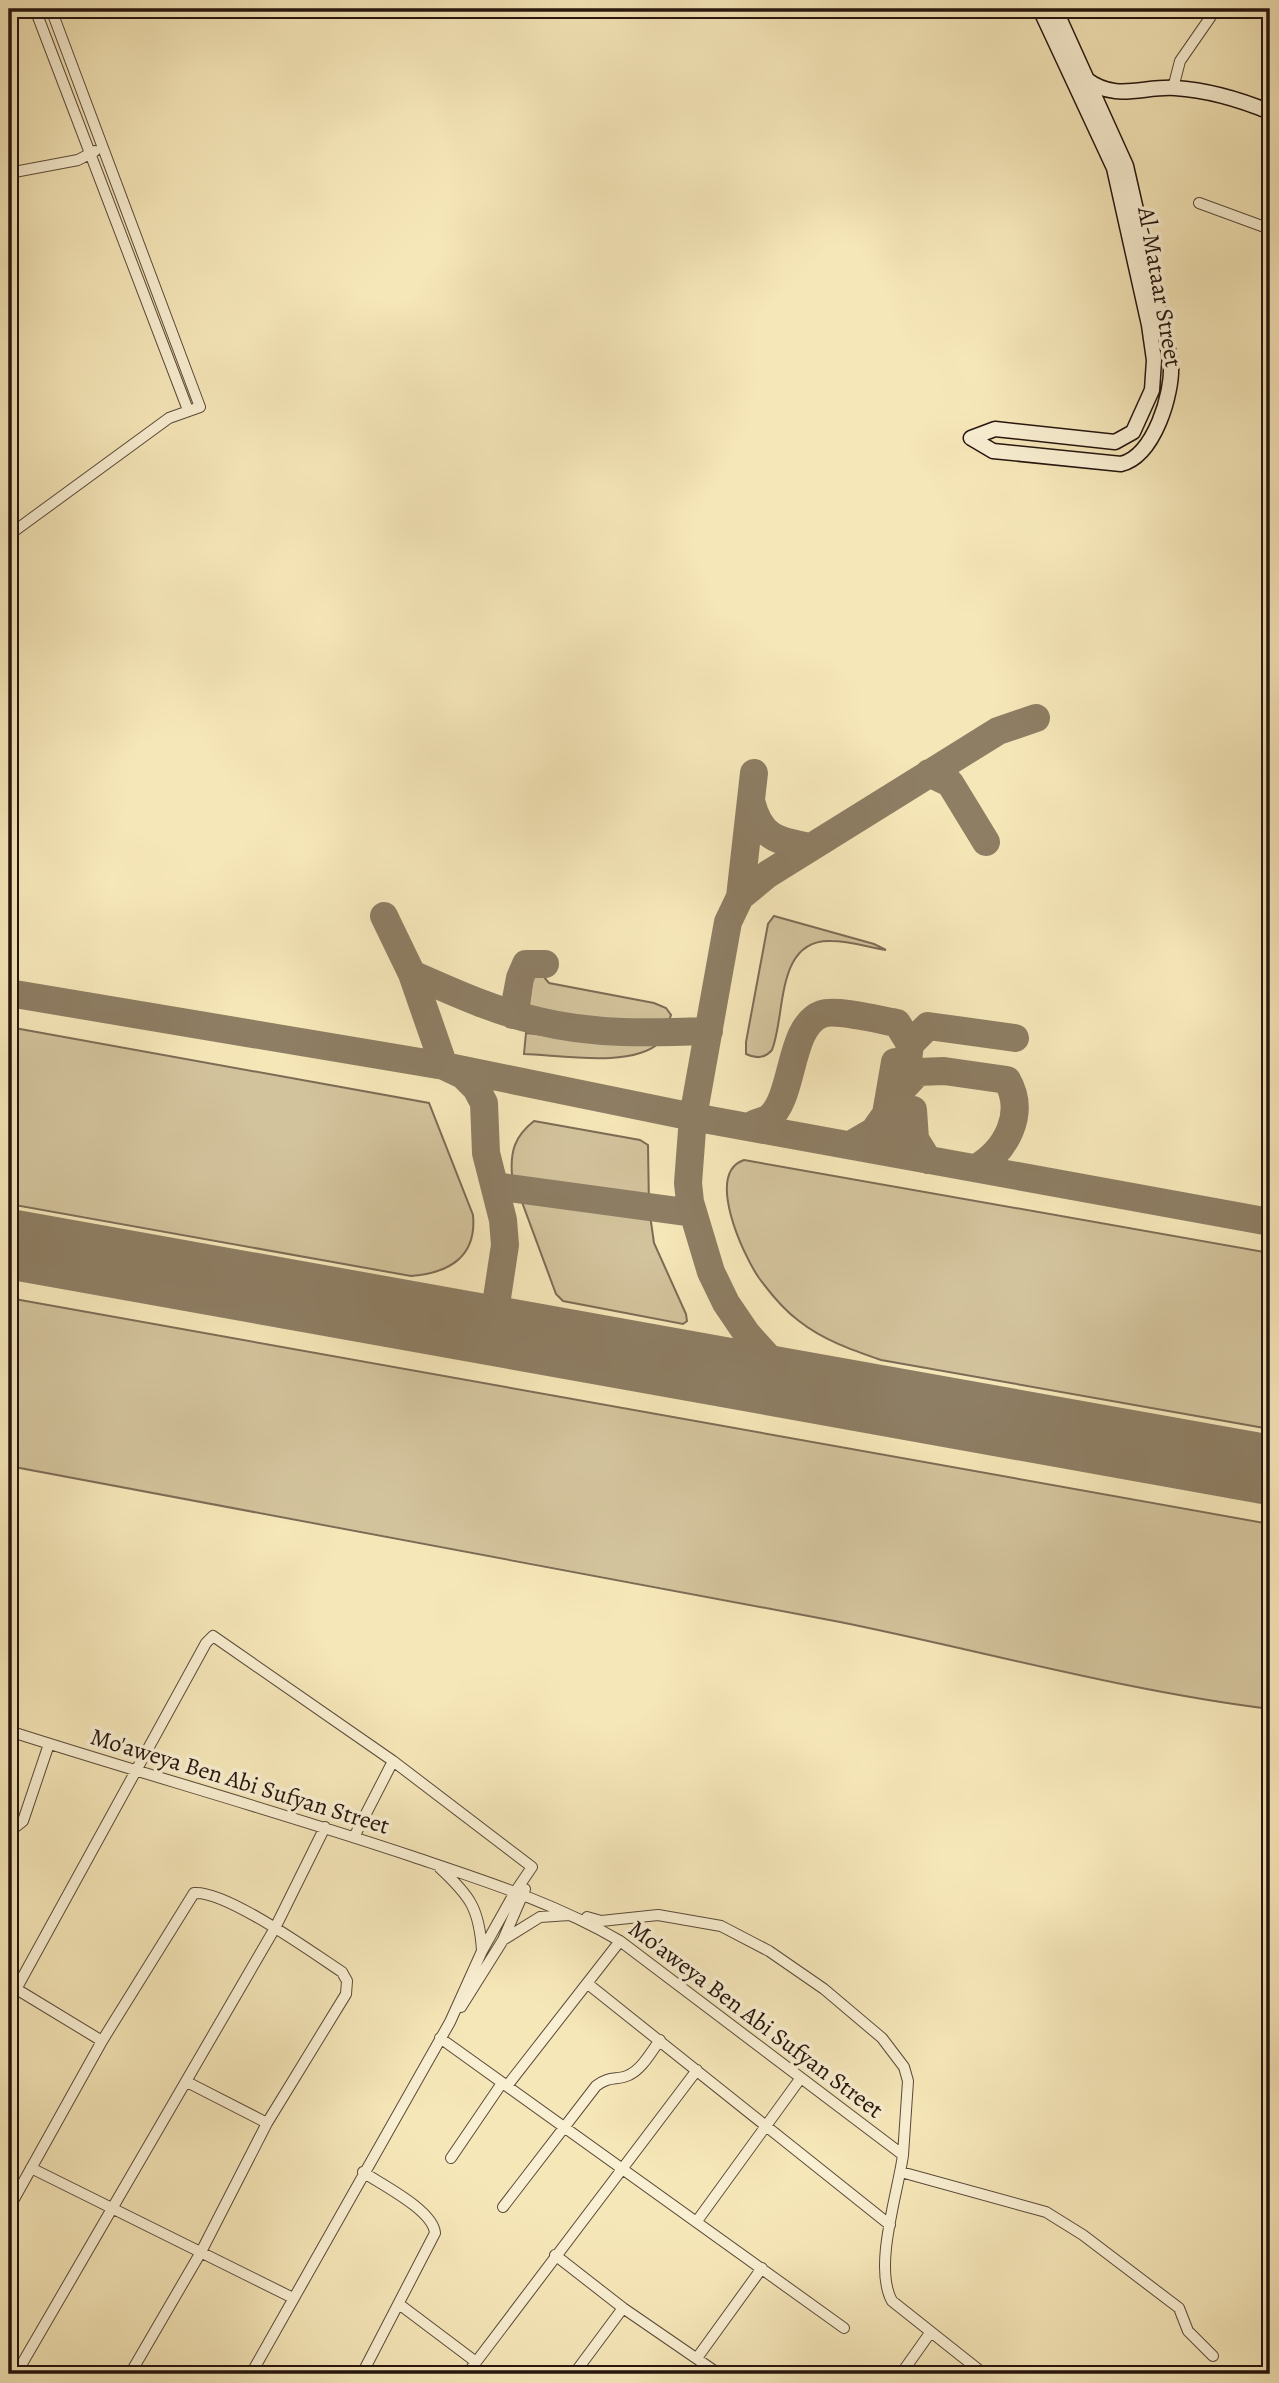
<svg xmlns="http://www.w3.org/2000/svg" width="1279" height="2383" font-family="Alegreya,serif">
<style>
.green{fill:#d3c39c;stroke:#7c6c55;stroke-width:2}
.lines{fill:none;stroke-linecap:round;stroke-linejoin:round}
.taxiway{stroke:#8e7e64;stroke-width:28}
.runway{stroke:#8e7e64;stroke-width:70}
.street-casing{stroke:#5a4a39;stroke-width:12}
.secondary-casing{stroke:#26150e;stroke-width:17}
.street{stroke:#f9efd2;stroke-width:10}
.secondary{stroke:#f9efd2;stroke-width:14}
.labels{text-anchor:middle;stroke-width:7;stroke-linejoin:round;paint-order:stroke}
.street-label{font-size:24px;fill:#26150e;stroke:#f9efd2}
</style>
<rect width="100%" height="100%" fill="#f6e7b9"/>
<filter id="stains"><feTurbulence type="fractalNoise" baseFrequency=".00286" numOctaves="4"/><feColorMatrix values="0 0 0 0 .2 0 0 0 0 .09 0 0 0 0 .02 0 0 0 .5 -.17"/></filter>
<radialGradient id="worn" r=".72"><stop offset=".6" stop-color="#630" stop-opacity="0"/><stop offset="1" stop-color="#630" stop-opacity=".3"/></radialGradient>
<path class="green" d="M774,916L874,944L886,950C868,947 849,941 831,941C775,939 786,1015 772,1050C765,1058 756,1059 746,1054V1042L768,924Z
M533,976L544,977L549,983L654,1003L666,1008L671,1015L665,1032C636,1046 556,1033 527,1020Z
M9,1027L429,1103L473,1215C477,1257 449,1273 411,1276L9,1204Z
M526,1033L623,1043H659C631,1068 560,1055 524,1054Z
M534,1121L640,1140L648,1145L649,1208L654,1243L686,1314L687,1321L683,1324L563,1301L556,1294L512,1175C510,1151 515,1136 534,1121Z
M744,1160L1270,1253V1429L881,1360C852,1350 823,1340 799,1321C784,1310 770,1293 759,1278C743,1255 705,1173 744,1160Z
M9,1298L1270,1524V1709C1125,1691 983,1651 840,1622C563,1568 286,1517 9,1466Z"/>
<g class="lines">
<path class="taxiway" d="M929,773L950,783L986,842
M751,801C760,837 776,841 810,847
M740,897L754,773
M384,916L412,974L444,1066L463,1075L476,1088L484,1103L486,1153L503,1220L505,1245L492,1331
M412,974C453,992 494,1011 538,1021C594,1035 652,1033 709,1031
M9,993L444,1066L693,1117L1270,1222
M513,1015L520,978L526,964H545
M910,1044L928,1026L1015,1038
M754,1124C758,1122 765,1121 769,1118C795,1097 788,1026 822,1014C836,1009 880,1020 897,1023L910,1044L905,1086L918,1072L944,1071L1007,1080C1026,1113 1007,1150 976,1168
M850,1145L874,1131L886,1114L895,1062
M875,1150L902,1133L913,1110L915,1139L928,1160
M495,1186L693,1213
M793,1385L747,1334L726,1303L711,1272L690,1202L688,1183L693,1117L728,922L740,897L768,874L998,731L1036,718"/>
<path class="runway" d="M9,1244L1270,1470"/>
<g class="street-casing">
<path id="street" d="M35,9L188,410
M1173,88L1180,61L1216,9
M9,173L78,160L95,151
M1199,203L1270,229
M9,535L169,418L200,407L51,9
M9,1731C143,1774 280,1812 414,1857C485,1881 555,1903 620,1941L903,2155C898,2193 873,2267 892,2301L984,2374
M9,1832L23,1821L49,1744
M354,1837L393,1761
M440,1868C470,1896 479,1908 482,1950
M587,1917L601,1921L658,1915L721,1926L769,1951L824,1989L882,2038L904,2067L908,2081L903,2155
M503,1940L540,1917L569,1915
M588,1984L890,2225
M18,1990L102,2041
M9,2002L206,1643L213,1636L393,1761L532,1867L515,1892L482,1951L450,2022L251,2374
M461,2007L503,1940L525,1889
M440,2038L844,2328
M187,2082L267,2123
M507,2086L620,1941
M451,2158L502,2083
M31,2168L293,2298
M901,2172L1046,2212L1083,2235L1179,2308L1188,2331L1213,2356
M503,2207L596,2086C610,2075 617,2081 629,2075C642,2069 651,2052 660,2040
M9,2208L102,2041L194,1893C226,1890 313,1953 342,1972L347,1981L346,1994L267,2123L201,2252L130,2374
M697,2221L800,2079
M555,2255L623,2308L719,2374
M399,2304L476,2362
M697,2358L762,2268
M981,2372L997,2374
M16,2374L275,1928L325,1827
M362,2374L435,2233C433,2210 382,2185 363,2172
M467,2374L697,2070
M574,2374L623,2308
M901,2374L930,2333"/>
</g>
<g class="secondary-casing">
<path id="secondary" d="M1040,9L1114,168L1149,325L1154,360L1152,390L1133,432L1115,442L995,429L971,438L993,451L1121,464C1154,456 1173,394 1171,363L1126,166L1055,9
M1086,79C1116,102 1142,86 1175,88C1207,90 1241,100 1270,112"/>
</g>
<use href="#street" class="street"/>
<use href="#secondary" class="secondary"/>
</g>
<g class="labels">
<g class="street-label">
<text transform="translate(1160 287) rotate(80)" y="8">Al-Mataar Street</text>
<text transform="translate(240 1781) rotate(17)" y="8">Mo'aweya Ben Abi Sufyan Street</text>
<text transform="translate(756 2019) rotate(37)" y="8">Mo'aweya Ben Abi Sufyan Street</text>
</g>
</g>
<rect width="1279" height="2383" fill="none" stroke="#f6e7b9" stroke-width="35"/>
<rect x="10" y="10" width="1258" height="2362" fill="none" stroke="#26150e" stroke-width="3.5"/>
<rect x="18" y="18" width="1244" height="2348" fill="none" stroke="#26150e" stroke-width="2"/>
<rect width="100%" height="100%" filter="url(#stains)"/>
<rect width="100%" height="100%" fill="url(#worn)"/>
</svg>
